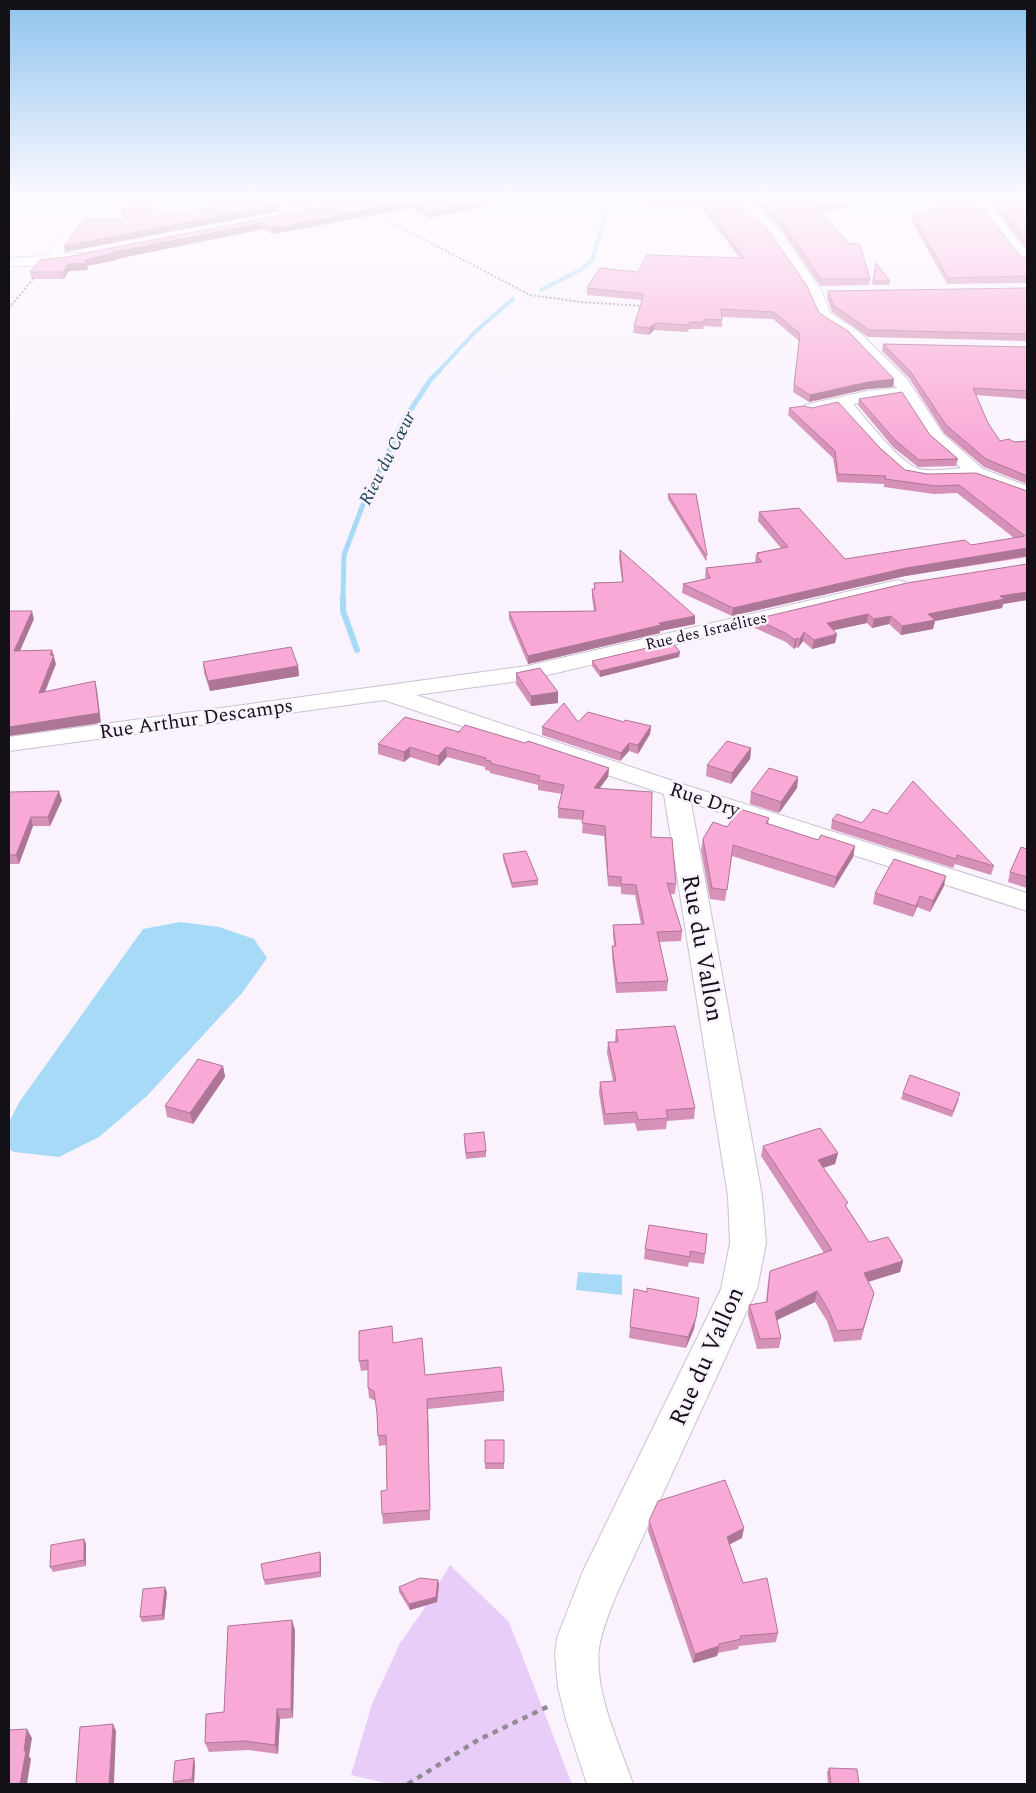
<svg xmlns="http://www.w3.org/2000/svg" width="1036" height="1793" font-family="Spectral,serif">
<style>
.green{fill:#e8cdf9}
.forest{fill:#d8abf1}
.water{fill:#a7daf6}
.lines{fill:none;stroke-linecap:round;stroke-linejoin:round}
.stream-far2{stroke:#a7daf6;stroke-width:4}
.stream-far1{stroke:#a7daf6;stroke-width:5}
.stream{stroke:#a7daf6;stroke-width:6}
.minor-casing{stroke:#ccc1d3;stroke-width:2}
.path-far1{stroke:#918b94;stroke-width:2;stroke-dasharray:2 2;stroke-linecap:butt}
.path{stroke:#918b94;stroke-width:4.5;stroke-dasharray:5.5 5.5;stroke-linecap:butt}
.minor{fill:#fff;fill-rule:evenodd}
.wall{fill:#d691b8}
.shaded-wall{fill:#ae7696}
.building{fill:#f9a9d6;stroke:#ae7696}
.labels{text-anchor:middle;stroke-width:5;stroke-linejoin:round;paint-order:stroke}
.far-street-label{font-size:16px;fill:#131016;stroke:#faf3fe}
.far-water-label{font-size:18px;font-style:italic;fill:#1a4255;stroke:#faf3fe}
.street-label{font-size:20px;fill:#131016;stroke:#faf3fe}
.near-street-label{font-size:24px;fill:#131016;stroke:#faf3fe}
</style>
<rect width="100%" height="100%" fill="#faf3fe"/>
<path class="green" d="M450,1565L509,1622L572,1784H389L351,1775L372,1704L400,1643L422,1612Z"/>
<path class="forest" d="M107,197H281L105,201Z"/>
<path class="water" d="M180,922L219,927L254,939L267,958L242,993L147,1096L99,1137L59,1157L14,1152L9,1149V1122L20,1101L143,929Z
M578,1272L622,1275V1295L576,1290Z"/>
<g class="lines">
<path class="stream-far2" d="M541,290L582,269L592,260L611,197
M438,372L476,331L513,299"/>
<path class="stream-far1" d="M343,599L344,555L362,507L403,421L431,379L439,371"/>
<path class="stream" d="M343,598V611L357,650"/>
<g class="minor-casing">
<path id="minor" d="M730,197H744L777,226L822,292L830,313L858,331L907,379L943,434L983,469L1027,486V499C1010,495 988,480 973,478C956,476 937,482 920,480C886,476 860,431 838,408L811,414L805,413L803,409L805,405L867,391L897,388L848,337L819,318L808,292L767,232ZM902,397L930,441L961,468C948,469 932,472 919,469C902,465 866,419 853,404Z
M970,197H983L1027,252V264L1022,263Z
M82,215L88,219L62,254L82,253L84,256L82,259L34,266H9V258L46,256L77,216Z
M898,580L905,582L908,586L905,590L527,680L416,695L685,785L1027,893V911L691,803L762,1196L766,1243L757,1289L617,1593C610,1611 602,1629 599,1648C594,1693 619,1742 633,1784H587L566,1720L558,1687L555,1655L557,1638L583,1571L721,1289L730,1243L728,1196L664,794L384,700L9,751V737L527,666Z"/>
</g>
<path class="path-far1" d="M91,208L100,197
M374,213L530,295L581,302L644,306
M9,308L33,279"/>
<path class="path" d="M408,1784L478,1740L549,1706"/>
<use href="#minor" class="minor"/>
</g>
<path class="wall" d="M374,197H525L430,218L409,208L285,232L272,234L263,229L116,259V260L87,266L88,270L69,271L64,279H32L30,272L66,257Z
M642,197H735L819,313L894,379L893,387L867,389L809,402L793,392L799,341L773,319L722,317V327L704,326L703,329H689L688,332L654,330L649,335L633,333L634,326L642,300L587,295V288L638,272L739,257L701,207L642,205Z
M747,197H848L849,203L848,209L818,211L870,279L869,285L820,286L778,225Z
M986,197H1027V250Z
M121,206L174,215L278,211L65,252L125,219L122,216Z
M912,213L929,214L1022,258H1027V283L947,284L911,220Z
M876,263L890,281L889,285H872Z
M1027,288V341L868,337L832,312L827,298L828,291Z
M883,344L1027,347V399L976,395L988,423L1000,441L1014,442L1027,441V484L984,467L944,433L909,378L882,351Z
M859,399L930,435L958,459L956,466L918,467L893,447L858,405Z
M789,408L880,448L905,470L1027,491V557L905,576L732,616L682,593L683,584L706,579L705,577L706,568L755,563L756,555H757V553L781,548L758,521L759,512L845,559L971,545L1014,538L957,493L934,494L884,487V484L837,482L833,458L788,415Z
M668,494H696L707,560L706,561L668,499Z
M620,550L695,624L660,631V633L528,664L509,619V612L594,611L592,597V589H594V583L622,582L619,558Z
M1027,564V600L1003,604L1002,608L935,621L933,629L901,635L889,624L872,628L867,623L833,630L837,634L835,643L812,649L803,641L798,648L796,647L794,649L786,642L755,628L756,619Z
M679,657L600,677L592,666V661Z
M203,662L298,666L299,676L210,691L204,673Z
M516,673L558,692V703L531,706L516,684Z
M578,722H624L651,726L650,734L638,754L629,751L620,761L542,735V727Z
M459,732L525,743L609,768L608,777L600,788L651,837L676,884L675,894H670L682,931L681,941L659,942L668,981L667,991L616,993L612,956V946H614L613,935V925L641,924L635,895L621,894V887L608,886L604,836L582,833L583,820L558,818V808L562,794L538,790V785L490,773V771L485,770V767L447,757L439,766L410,757L404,762L378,754V744Z
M751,748L750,759L731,784L706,776L707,765Z
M798,777L797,788L779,813L750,804L751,792Z
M9,792L62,800L50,826H33L19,864H9Z
M769,818L768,824L818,840L855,846L853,857L834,888L732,856L725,901L710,899L701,850L703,839L727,827Z
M832,820L862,823L994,866L991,875L955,864L953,868L831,829Z
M1027,849V888L1008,882L1010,872Z
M503,854L538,880V885L512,888L503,859Z
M944,886L930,912L917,907L913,917L873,904L875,893Z
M616,1030L695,1108L694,1119L667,1121L666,1129L637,1131L635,1123L604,1125L599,1093L600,1082L613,1081L607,1053L608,1042H615Z
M223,1066L225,1077L193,1124L167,1117L165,1106Z
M903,1093L959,1099L952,1117L901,1099Z
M464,1140L486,1151V1157L466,1159Z
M763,1146L838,1153L835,1164L823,1168L847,1208L869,1242L903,1261L900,1272L868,1282L874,1293L861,1340L834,1342L827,1321L815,1302L777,1320L781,1338L779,1348L757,1349L748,1315L749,1305L766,1302L768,1282L770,1271L824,1253L761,1156Z
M707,1234L704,1264L689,1262L688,1267L644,1259L645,1249Z
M634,1289L647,1292L699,1298L694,1329L686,1348L629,1338Z
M394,1343L425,1375L504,1391V1401L428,1409L430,1520L383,1524L382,1514L387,1490L386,1445L379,1446L378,1436L377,1414L376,1401L369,1398L368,1388V1370L361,1371L359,1361Z
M485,1440H504V1469H485Z
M649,1521L742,1538L729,1544L743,1583L778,1633L776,1642L739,1646L738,1649L718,1653L717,1656L693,1663L648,1531Z
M84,1539L86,1544V1566L53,1572L50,1567Z
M321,1558V1577L265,1585L264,1580Z
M438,1580L439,1585L437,1602L410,1610L399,1592V1587Z
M167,1592L164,1620L142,1622L140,1617Z
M295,1630L293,1718L280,1719L278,1754L248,1750L209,1752L205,1743L224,1712Z
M195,1763L194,1784H174L173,1782Z
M829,1768L859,1784H828L827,1772Z"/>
<path class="shaded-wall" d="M314,197H346L291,208V202Z
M497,197H525L430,218V212Z
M409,201V208L285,232L272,234L271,227Z
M277,205L278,211L65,252L64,246Z
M262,223L263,229L116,259V260L87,266L88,270L69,271L64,279L63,272L68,264L113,252Z
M655,323L654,330L649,335V328Z
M894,379L893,387L867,389L809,402L810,395L868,382Z
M1027,548V556L905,576L732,616L733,608L906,568Z
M1027,592V600L1003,604L1002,608L935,621L933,629L901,635L902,626L928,614L1000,596Z
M32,611L34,619L16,660L14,651Z
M868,614L867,623L825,632L827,623Z
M695,616V624L660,631V633L528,664V656L659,623Z
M891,616L889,624L872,628L874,619Z
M804,632L803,641L798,648L800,639Z
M837,634L835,643L812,649L814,640Z
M797,638L796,647L794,649L795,640Z
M52,650L56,664L41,702L39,693Z
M680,652L679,657L600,677V671Z
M298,666L299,676L210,691L208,681Z
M95,681L97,690L101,723L9,736V727Z
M558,692V703L531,706V696Z
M651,726L650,734L638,754V745Z
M629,743V751L620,761L621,753Z
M410,747V757L404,762V752Z
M446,747L447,757L439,766L438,756Z
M751,748L750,759L731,784L732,773Z
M609,768L608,777L593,797L594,788Z
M798,777L797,788L779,813L781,802Z
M59,791L62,800L50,826L48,817Z
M31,817L33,826L19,864L16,855Z
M855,846L853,857L834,888L836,877Z
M946,876L944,886L930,912L933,901Z
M920,896L917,907L913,917L916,906Z
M223,1066L225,1077L193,1124L190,1113Z
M838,1153L835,1164L816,1170L818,1160Z
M903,1261L900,1272L861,1284L864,1273Z
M817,1291L815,1302L773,1322L775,1312Z
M696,1318L694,1329L686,1348L688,1337Z
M427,1399L428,1409L430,1520V1510Z
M744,1528L742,1538L725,1547L727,1537Z
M84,1539L86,1544V1566L84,1560Z
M320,1552L321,1558V1577L320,1572Z
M438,1580L439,1585L437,1602L410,1610L409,1604Z
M165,1587L167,1592L164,1620L162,1615Z
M292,1620L295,1630L293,1718L291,1709Z
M719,1646L717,1656L693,1663L695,1654Z
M277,1709L280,1719L278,1754L275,1745Z
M113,1724L116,1731L114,1784H109Z
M27,1729L32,1738L29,1756L31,1759L27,1784H20L24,1751Z
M194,1758L195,1763L194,1784L192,1779Z"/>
<path class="building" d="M292,197H314L291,202Z
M374,197H497L430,212L409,201L285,226L271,227L262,223L113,252L115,253L85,260L86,263L68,264L63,272H30L40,260L66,257Z
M643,197H735L766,227L807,286L819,313L848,331L894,379L868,382L810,395L794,385L800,334L774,312L721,309L722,320L704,319V322H690L689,325L655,323L649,328L634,326L644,294L587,288L600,268L638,272L647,255L744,258L701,201L643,199Z
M755,197H848L849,203L813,205L850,244H860L870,279H821L779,218Z
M935,197H974L1022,258H1027V276L948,278L912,213L929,214Z
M992,197H1027V242Z
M265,199L277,205L64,246L84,219H129L121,210L124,209L121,206L146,202L161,213L169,212L174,215L204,209L205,207Z
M876,263L890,281H873Z
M1027,288V334L869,330L833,305L828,291Z
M883,344L1027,347V391L973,388L988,423L1000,441L1009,439L1014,442L1027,441V476L986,459L946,425L910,371Z
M902,392L930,435L958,459L919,460L895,440L859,399Z
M838,402L880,448L905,470L927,474L976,473L1027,491V548L906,568L733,608L683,584L710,578L706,568L762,562L756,555L759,554L757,553L788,547L759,512L799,508L845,559L965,540L971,545L1025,536L959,485L936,486L885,479L886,476L838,474L835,451L789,408L804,406L812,408Z
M668,494H696L707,555L706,556Z
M620,550L695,616L659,623L661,625L528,656L509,612L596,611L592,589H595L594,583L623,582Z
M1027,564V592L1000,596L1004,599L928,614L935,620L902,626L891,616L874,619L868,614L827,623L837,634L814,640L804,632L800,639L797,638L795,640L787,634L756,619L907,583Z
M9,611H32L14,651L52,650L50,655H54L39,693L95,681L99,713L9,727Z
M672,642L680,652L600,671L592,661Z
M291,647L298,666L208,681L203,662Z
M540,668L558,692L531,696L516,673Z
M564,703L578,722L588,712L624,722L625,720L651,726L638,745L629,743L621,753L542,727Z
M405,717L459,732L458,733L465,725L525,743L528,741L609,768L594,788L652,792L651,837L672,838L676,884L667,883L682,931L657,932L668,981L617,983L612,946H616L613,925L644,924L636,885L621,884V877L608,876L605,826L582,823L584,811L558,808L564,785L538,780L540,776L490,763L491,761L485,760L486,758L446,747L438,756L410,747L404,752L378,744Z
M727,741L751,748L732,773L707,765Z
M769,768L798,777L781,802L751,792Z
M913,781L994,866L957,855L956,859L832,820L837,814L862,823L873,809L887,814Z
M59,791L48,817H31L16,855H9V792Z
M740,809L769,818L766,823L818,840L821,835L855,846L836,877L733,845L727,890L712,888L703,839L713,822L727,827Z
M1021,847L1027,849V877L1010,872Z
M526,851L538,880L512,883L503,854Z
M894,859L946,876L933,901L920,896L916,906L875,893Z
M675,1026L695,1108L666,1110L668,1118L638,1120L636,1112L605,1114L600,1082L616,1081L608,1042H618L616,1030Z
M198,1059L223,1066L190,1113L165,1106Z
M910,1075L960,1093L953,1111L903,1093Z
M820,1128L838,1153L818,1160L848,1203L845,1205L869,1242L888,1237L903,1261L864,1273L874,1293L863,1329L837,1331L829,1311L817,1291L775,1312L781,1338L760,1339L749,1305L767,1302L770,1271L832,1250L763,1146Z
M484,1132L486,1151L466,1153L464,1134Z
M649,1225L707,1234L705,1254L690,1251V1257L645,1249Z
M647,1288L699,1298L696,1318L688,1337L630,1327L634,1289L647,1292Z
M392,1326L393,1343L422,1338L425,1375L501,1367L504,1391L427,1399L430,1510L382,1514L381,1491L387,1490L386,1435L378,1436L377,1413L374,1391L368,1388V1360L359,1361V1331Z
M485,1440H504V1463H485Z
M725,1480L744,1528L727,1537L743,1583L767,1578L778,1633L740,1636L741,1639L719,1644V1646L695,1654L649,1521L658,1501Z
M84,1539V1560L50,1567L51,1545Z
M320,1552V1572L264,1580L261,1564Z
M420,1578L438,1580L436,1597L409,1604L399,1587Z
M165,1587L162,1615L140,1617L143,1589Z
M292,1620L291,1709H277L275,1745L245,1741L205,1743L206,1714L224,1712L228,1626Z
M113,1724L109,1784H76L80,1727Z
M27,1729L24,1751H26L20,1784H9V1730Z
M194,1758L192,1779L173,1782L175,1761Z
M829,1768L857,1769L859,1784H831Z"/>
<linearGradient id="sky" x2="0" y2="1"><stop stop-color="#8ec3ee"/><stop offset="0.44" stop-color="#fdfaff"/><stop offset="1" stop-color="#fdfaff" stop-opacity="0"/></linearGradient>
<rect width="1036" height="448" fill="url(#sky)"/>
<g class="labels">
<g class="far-street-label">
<text transform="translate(706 630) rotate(-13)" y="6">Rue des Israélites</text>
</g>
<g class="far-water-label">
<text transform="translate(387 458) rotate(-63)" y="6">Rieu du Cœur</text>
</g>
<g class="street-label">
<text transform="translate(196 718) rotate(-8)" y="7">Rue Arthur Descamps</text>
<text transform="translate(705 799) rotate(18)" y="7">Rue Dry</text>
</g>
<g class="near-street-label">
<text transform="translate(703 948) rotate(80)" y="8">Rue du Vallon</text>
<text transform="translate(706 1356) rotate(-66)" y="8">Rue du Vallon</text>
</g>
</g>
<rect width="1036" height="1793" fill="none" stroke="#131016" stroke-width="20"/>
</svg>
